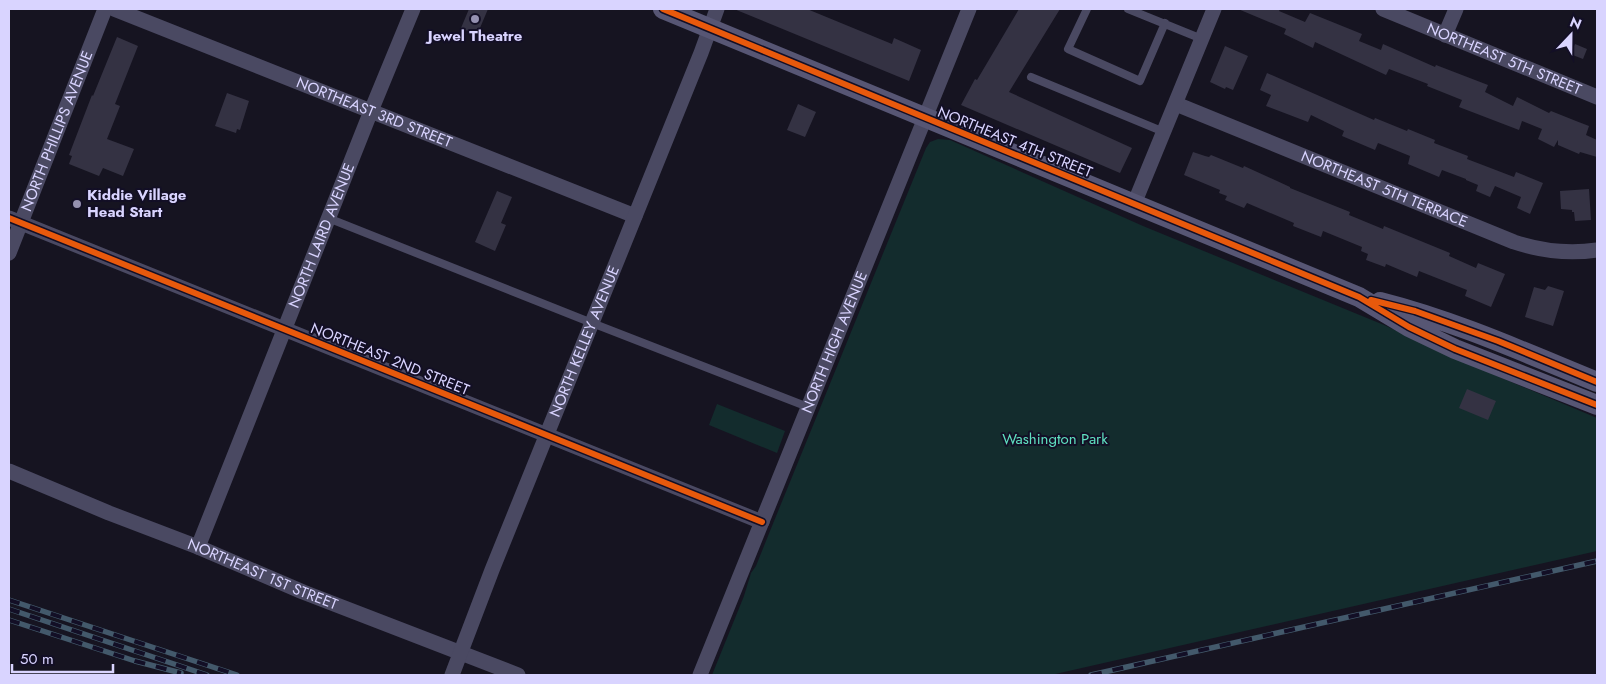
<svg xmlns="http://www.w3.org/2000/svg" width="1606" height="684" font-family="Jost,sans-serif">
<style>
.green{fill:#132c2d}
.building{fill:#343243}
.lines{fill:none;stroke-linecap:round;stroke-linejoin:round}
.service{stroke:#4a4962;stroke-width:8}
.minor{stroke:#4a4962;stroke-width:15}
.secondary{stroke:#575674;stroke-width:20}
.rail-casing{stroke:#43596b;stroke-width:5.5}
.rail{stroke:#130f26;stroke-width:4;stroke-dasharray:11;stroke-linecap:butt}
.cycleway-casing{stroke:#130f26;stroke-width:9}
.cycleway{stroke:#e8590c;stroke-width:6}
.poi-dot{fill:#9591b1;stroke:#130f26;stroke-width:2}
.labels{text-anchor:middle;stroke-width:4;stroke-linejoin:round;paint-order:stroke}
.poi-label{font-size:15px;font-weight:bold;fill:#d9d4ff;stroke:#130f26}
.street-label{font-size:15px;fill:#d9d4ff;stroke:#130f26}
.park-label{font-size:15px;fill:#5fe0c0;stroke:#130f26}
</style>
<rect width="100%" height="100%" fill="#161421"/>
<path class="green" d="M938,139L950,140L1143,226L1384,325L1497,376L1597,418V551L1051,675H712L744,596L751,573L756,566L770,531L926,148L930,142Z
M717,404L785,431L777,453L709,425Z"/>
<path class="building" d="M469,9H488L477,35L461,28Z
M734,9H807L892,44L894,38L921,50L909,81Z
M1019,9H1060L1009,92L1132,148L1120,173L961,105L975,79L977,80Z
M1238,9H1280L1279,11L1305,22L1310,13L1362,34L1359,41L1381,50L1383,44L1435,67L1436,65L1488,85L1485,92L1513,106L1517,97L1549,113L1551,111L1576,121L1589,126L1586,135L1597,140V157L1580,152L1579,154L1558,145V140L1554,147L1538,139L1542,129L1522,121L1519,130L1459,107L1462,100L1427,86L1428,84L1389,69L1386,75L1315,42L1313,48L1284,34L1286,29Z
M117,37L138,46L115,104L120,106L107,139L134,149L123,176L103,168L99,176L69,164L72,156L69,155L92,95L93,96Z
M1575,44L1587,49L1583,59L1570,54Z
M1225,46L1248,56L1233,90L1226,87L1225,89L1210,82Z
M1267,73L1374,120L1375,118L1407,131L1408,129L1435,140L1434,143L1468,156L1467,159L1514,177L1516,172L1543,183L1530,214L1517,208L1521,197L1495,186L1490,197L1476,191L1478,185L1466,180V179L1442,170L1439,177L1408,164L1410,156L1378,143L1375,150L1342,136L1344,131L1311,115L1308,122L1266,106L1271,95L1260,90Z
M227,93L249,101L240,130L237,129L236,133L215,126Z
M798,104L816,112L805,137L787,130Z
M1193,152L1205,156L1209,157L1211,155L1243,168L1244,166L1290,187V188L1350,212L1349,215L1383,229L1384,226L1450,253L1449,256L1476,268L1478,263L1505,274L1491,307L1465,296L1467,290L1419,271L1417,277L1386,264L1385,267L1366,260L1368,254L1361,251L1362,247L1323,231L1321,237L1293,226L1294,223L1247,203L1244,208L1225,200L1227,196L1219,193L1220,190L1184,175Z
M1589,189L1591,220L1575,221L1574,212H1572V210L1561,209L1560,191Z
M497,191L512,197L501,223L506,225L495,251L475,242Z
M1548,286L1564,291L1553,326L1525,317L1534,287L1545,290Z
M1467,389L1496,401L1488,420L1459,408Z"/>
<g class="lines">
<path class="service" d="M1087,9L1068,49L1140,81L1165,23
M1128,9L1202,39
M1031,77L1164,132
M328,218L592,323L808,407"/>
<g class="minor">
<path id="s1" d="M114,9L635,216"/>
<path id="s2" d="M1383,9L1597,97"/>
<path d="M1445,35L1456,9"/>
<path id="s3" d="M1176,104L1514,242C1541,251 1569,254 1597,250"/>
<path d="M1134,204L1214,9"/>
<path d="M9,218L762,522"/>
<path id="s4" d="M9,253L105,9"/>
<path id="s5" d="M9,471L109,513L198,547L303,592L518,675"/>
<path id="s6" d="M198,547L371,111L413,9"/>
<path id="s7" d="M452,675L492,570L701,53L717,9"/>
<path id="s8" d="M700,675L969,9"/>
</g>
<path class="secondary" d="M663,9L1359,297L1409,327L1455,349L1597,405
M1380,302C1455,321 1526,353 1597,382"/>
<g class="rail-casing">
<path id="rail" d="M9,600L237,675
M9,609L207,675
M9,620L135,661L181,673
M1091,675L1597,561"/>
</g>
<use href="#rail" class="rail"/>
<g class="cycleway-casing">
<path id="cycleway" d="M663,9L1359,297L1409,327L1455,349L1597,405
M9,218L762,522
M1371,300L1415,311L1498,341L1597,382"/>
</g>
<use href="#cycleway" class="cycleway"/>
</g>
<g class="poi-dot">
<circle cx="475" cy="19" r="5"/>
<circle cx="77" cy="204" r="5"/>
</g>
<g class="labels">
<g class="poi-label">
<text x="475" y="41">Jewel Theatre</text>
<text x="87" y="200" text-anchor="start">Kiddie Village<tspan x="87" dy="17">Head Start</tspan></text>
</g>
<g class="street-label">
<text dy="5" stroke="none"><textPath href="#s2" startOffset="131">NORTHEAST 5TH STREET</textPath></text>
<text dy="5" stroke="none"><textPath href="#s1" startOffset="280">NORTHEAST 3RD STREET</textPath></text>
<text dy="5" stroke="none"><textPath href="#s4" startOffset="131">NORTH PHILLIPS AVENUE</textPath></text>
<text transform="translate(1015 142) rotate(22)" y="5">NORTHEAST 4TH STREET</text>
<text dy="5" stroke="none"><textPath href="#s3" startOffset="225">NORTHEAST 5TH TERRACE</textPath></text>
<text dy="5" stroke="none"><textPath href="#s6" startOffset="335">NORTH LAIRD AVENUE</textPath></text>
<text dy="5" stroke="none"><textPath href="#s7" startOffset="359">NORTH KELLEY AVENUE</textPath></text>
<text dy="5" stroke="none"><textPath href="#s8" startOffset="359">NORTH HIGH AVENUE</textPath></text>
<text transform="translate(390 359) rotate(22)" y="5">NORTHEAST 2ND STREET</text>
<text dy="5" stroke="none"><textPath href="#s5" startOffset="274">NORTHEAST 1ST STREET</textPath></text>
</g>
<g class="park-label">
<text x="1055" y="444">Washington Park</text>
</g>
</g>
<rect width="1606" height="684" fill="none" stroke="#d9d4ff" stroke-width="20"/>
<g transform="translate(1571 35) rotate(22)" stroke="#130f26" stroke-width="4" paint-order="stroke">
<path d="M0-4L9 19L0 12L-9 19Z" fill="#d9d4ff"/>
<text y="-8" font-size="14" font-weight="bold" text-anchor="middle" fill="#d9d4ff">N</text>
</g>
<path d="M12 664v8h101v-8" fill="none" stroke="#d9d4ff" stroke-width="2.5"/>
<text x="20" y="664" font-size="15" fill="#d9d4ff" stroke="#130f26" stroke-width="4" paint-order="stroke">50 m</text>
</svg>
